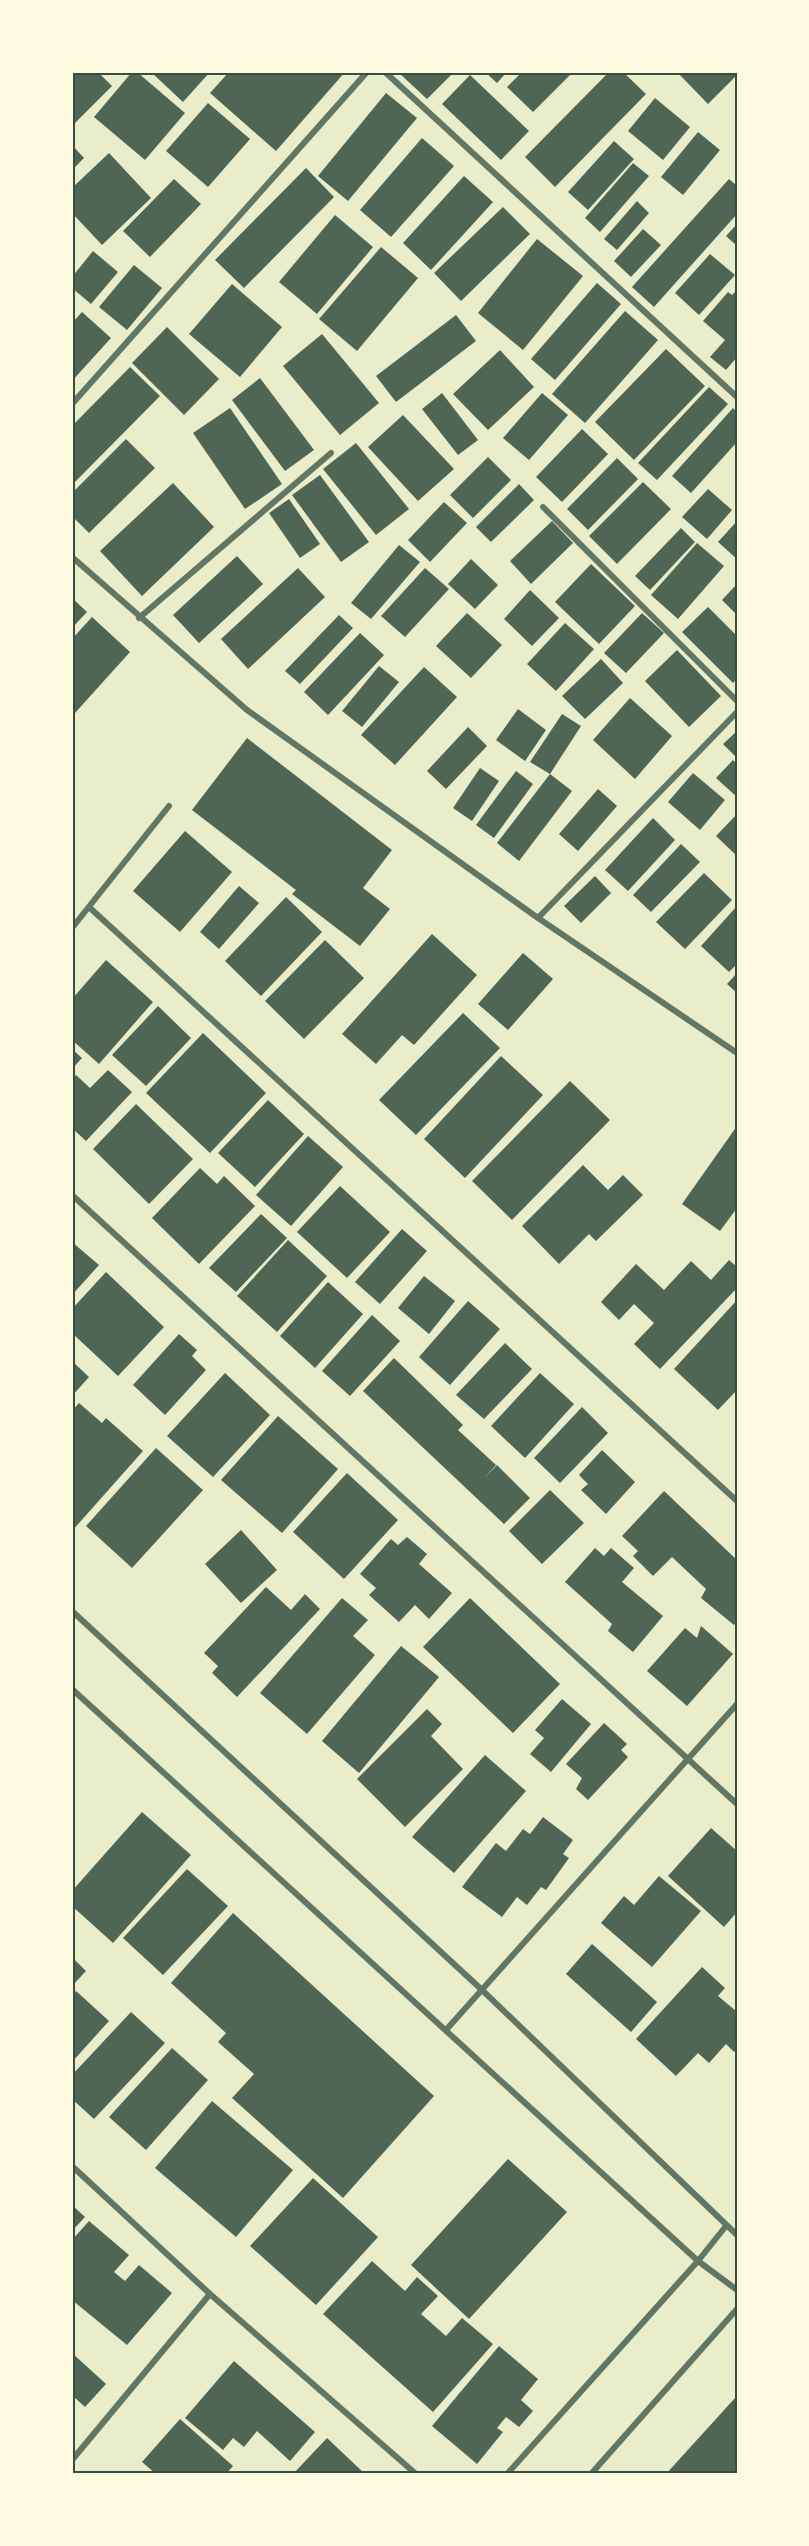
<svg xmlns="http://www.w3.org/2000/svg" width="809" height="2546" font-family="'Open Sans',sans-serif">
<style>
.building{fill:#4f6655}
.lines{fill:none;stroke-linecap:round;stroke-linejoin:round}
.minor{stroke:#617663;stroke-width:6}
.neatline{fill:none;stroke:#344e41;stroke-width:2}
</style>
<rect width="100%" height="100%" fill="#e9edc9"/>
<path class="building" d="M72,72H98L112,86L72,126Z
M132,72H137L185,113L145,160L94,117Z
M151,72H210L183,102Z
M229,72H345L276,151L210,93Z
M398,72H454L427,99Z
M485,72H507L497,83Z
M522,72H573L533,112L507,87Z
M609,72H623L646,94L555,187L525,157Z
M677,72H737V75L708,104Z
M470,75L529,131L501,160L442,104Z
M386,93L417,118L348,201L318,176Z
M655,98L690,127L663,160L628,131Z
M208,103L250,139L208,187L166,151Z
M698,132L720,150L683,195L661,177Z
M422,138L454,166L391,237L360,210Z
M614,141L634,159L588,210L568,192Z
M72,145L84,158L72,170Z
M109,153L151,198L102,245L72,213V188Z
M633,163L649,176L600,232L585,218Z
M306,168L334,197L244,288L215,260Z
M464,176L493,202L431,270L403,243Z
M174,179L201,204L150,257L123,231Z
M729,179L737,186V214L654,307L632,287Z
M637,201L649,213L617,250L604,239Z
M503,207L530,234L461,301L434,273Z
M335,215L373,247L317,314L279,282Z
M737,224V246L726,236Z
M643,229L661,245L631,277L614,261Z
M537,239L583,276L523,350L478,313Z
M381,247L418,278L357,351L319,319Z
M93,251L118,272L91,304L72,288V277Z
M710,254L735,275L699,315L675,293Z
M134,265L162,288L127,330L99,307Z
M597,283L621,304L555,380L531,359Z
M232,284L282,327L240,377L189,334Z
M737,290V357L726,370L710,357L725,340L703,321L728,292L732,295Z
M625,311L658,340L585,423L552,394Z
M82,312L111,338L72,381V323Z
M456,315L476,341L396,402L376,376Z
M167,327L219,379L184,415L132,363Z
M322,334L379,403L340,435L283,366Z
M666,349L705,386L634,460L595,422Z
M500,350L534,387L488,430L453,394Z
M130,367L160,396L72,485V426Z
M260,378L314,450L285,471L232,400Z
M709,387L728,404L657,480L638,463Z
M442,393L478,440L458,455L422,409Z
M542,393L568,415L529,460L503,438Z
M230,408L282,484L245,509L193,433Z
M733,408L737,412V442L691,493L672,476Z
M403,415L454,469L418,501L368,447Z
M582,429L608,454L562,502L536,477Z
M126,439L155,468L89,533L72,516V493Z
M356,443L409,509L376,535L323,469Z
M488,457L511,480L473,518L450,495Z
M617,458L638,479L588,530L567,509Z
M320,475L369,542L341,562L292,495Z
M643,482L671,509L617,564L589,536Z
M173,483L214,527L142,596L100,551Z
M519,484L534,500L491,542L476,527Z
M708,489L732,510L707,539L682,517Z
M289,499L320,544L300,558L269,513Z
M444,502L467,523L430,562L408,540Z
M552,521L573,543L531,584L510,561Z
M737,521V559L718,542Z
M681,528L695,542L650,590L635,576Z
M697,543L724,566L678,619L651,595Z
M399,545L420,562L371,619L351,603Z
M237,556L263,584L199,643L173,615Z
M471,559L498,585L475,609L448,584Z
M591,564L635,606L599,644L555,602Z
M298,568L325,597L248,669L221,639Z
M425,568L449,589L405,637L381,616Z
M737,584V615L722,600Z
M530,590L559,618L532,646L504,619Z
M72,598L87,612L72,628Z
M708,607L737,636V679L733,683L682,632Z
M467,613L502,645L471,678L436,646Z
M642,613L664,633L626,673L604,653Z
M339,615L353,628L300,684L285,671Z
M92,617L130,652L75,713L72,710V639Z
M565,623L594,649L556,691L527,664Z
M360,633L384,655L328,715L304,692Z
M677,650L721,696L689,727L645,681Z
M601,659L623,683L585,719L562,696Z
M379,666L399,682L362,727L342,711Z
M424,667L457,697L395,765L361,735Z
M630,698L672,736L635,779L593,740Z
M518,709L546,730L525,761L496,740Z
M562,714L581,726L550,774L530,762Z
M468,727L487,746L446,789L427,771Z
M737,731V758L723,744Z
M247,738L392,850L363,888L390,909L360,946L292,894L296,890L192,810Z
M733,760L737,764V797L716,778Z
M480,768L499,781L472,821L453,808Z
M516,771L533,784L494,838L476,825Z
M693,773L725,800L700,830L668,802Z
M550,774L572,791L519,861L497,843Z
M598,789L617,806L578,851L559,834Z
M737,814V856L716,836Z
M653,818L675,840L628,891L605,870Z
M185,831L232,872L180,932L133,891Z
M681,844L700,862L651,912L633,895Z
M704,873L732,900L685,949L656,922Z
M595,876L611,893L581,923L564,906Z
M239,886L259,903L219,949L200,932Z
M286,897L322,932L261,996L225,961Z
M737,906V964L729,972L701,946Z
M432,934L477,975L414,1045L402,1035L376,1064L342,1034Z
M325,940L364,978L304,1039L265,1001Z
M523,953L553,979L508,1030L478,1004Z
M106,960L153,1002L99,1064L72,1040V999Z
M737,973V993L727,984Z
M158,1006L191,1038L146,1086L112,1055Z
M463,1013L500,1048L416,1135L379,1100Z
M203,1033L266,1093L210,1153L146,1093Z
M72,1049L82,1058L72,1069Z
M501,1056L543,1095L465,1178L424,1139Z
M108,1070L132,1092L86,1141L72,1128V1079L76,1075L90,1088Z
M570,1081L610,1120L512,1220L472,1181Z
M268,1100L304,1134L255,1187L218,1153Z
M136,1104L193,1159L149,1204L93,1149Z
M737,1126V1208L720,1231L682,1204Z
M308,1136L343,1167L291,1226L256,1195Z
M583,1165L608,1190L623,1175L643,1195L596,1241L589,1234L559,1264L522,1226Z
M200,1168L217,1184L224,1176L255,1206L199,1264L152,1218Z
M340,1186L390,1232L347,1278L297,1232Z
M261,1214L287,1238L236,1292L209,1268Z
M402,1229L427,1251L380,1304L355,1282Z
M288,1240L327,1276L277,1332L237,1296Z
M72,1242L99,1265L72,1295Z
M729,1260L737,1267V1288L660,1369L634,1344L654,1323L634,1304L619,1320L601,1302L636,1264L664,1290L691,1261L711,1280Z
M106,1272L164,1327L118,1376L72,1333V1309Z
M424,1276L455,1301L429,1334L398,1308Z
M328,1282L363,1314L315,1368L280,1336Z
M737,1300V1390L718,1410L674,1369Z
M468,1301L500,1329L450,1385L419,1357Z
M372,1315L400,1341L350,1396L322,1371Z
M179,1334L197,1350L192,1356L206,1370L165,1415L133,1385Z
M505,1343L532,1369L484,1419L456,1395Z
M394,1358L463,1425L458,1430L496,1465L485,1477L497,1465L530,1498L504,1524L363,1391Z
M72,1361L89,1377L72,1396Z
M225,1373L270,1415L213,1477L167,1436Z
M540,1373L574,1404L525,1458L491,1426Z
M79,1403L102,1423L106,1418L143,1451L72,1531V1411Z
M582,1407L608,1433L560,1483L534,1458Z
M278,1416L338,1469L282,1533L221,1480Z
M156,1448L203,1490L132,1568L86,1526Z
M602,1450L635,1482L606,1514L581,1490L588,1484L579,1475Z
M347,1473L398,1520L344,1579L293,1532Z
M550,1490L584,1523L542,1564L509,1531Z
M664,1491L737,1560V1621L734,1625L701,1598L706,1589L672,1557L653,1576L633,1556L638,1551L622,1536Z
M241,1530L277,1570L241,1603L205,1564Z
M407,1537L427,1554L419,1564L452,1593L429,1619L415,1605L399,1622L369,1595L376,1588L360,1574L391,1539L398,1545Z
M595,1548L604,1556L611,1548L634,1568L622,1582L663,1616L633,1652L608,1631L612,1624L565,1582Z
M266,1587L291,1610L305,1594L320,1609L237,1697L212,1673L218,1666L204,1653Z
M342,1598L368,1620L353,1636L375,1655L307,1734L260,1693Z
M470,1598L560,1684L513,1733L423,1647Z
M701,1626L733,1654L687,1706L647,1671L685,1628L697,1638Z
M401,1646L439,1677L359,1773L322,1741Z
M562,1699L591,1724L551,1772L530,1754L544,1738L535,1730Z
M427,1709L442,1724L431,1736L463,1769L405,1827L357,1779Z
M604,1723L627,1744L621,1750L628,1757L588,1800L576,1789L582,1778L566,1764Z
M485,1755L526,1791L454,1873L412,1837Z
M142,1812L191,1855L113,1943L72,1906V1891Z
M543,1817L573,1840L563,1854L569,1858L546,1890L541,1887L527,1905L517,1897L502,1917L462,1887L496,1843L506,1851L523,1829L530,1834Z
M711,1828L737,1851V1912L724,1927L668,1876Z
M187,1869L228,1906L163,1975L123,1938Z
M659,1876L701,1911L652,1967L601,1923L624,1896L634,1905Z
M233,1913L434,2096L343,2198L232,2098L254,2074L218,2042L226,2033L171,1983Z
M592,1944L657,2002L631,2032L566,1974Z
M72,1957L86,1971L72,1986Z
M702,1967L725,1988L718,1996L736,2011L737,2010V2049L734,2052L726,2044L709,2063L698,2053L676,2076L636,2039Z
M76,1991L109,2021L72,2062V1996Z
M131,2012L165,2043L94,2119L72,2099V2075Z
M172,2048L208,2080L146,2150L109,2117Z
M212,2101L293,2170L236,2237L155,2168Z
M508,2159L567,2212L469,2319L411,2265Z
M313,2178L378,2237L316,2305L250,2246Z
M72,2205L85,2217L72,2231Z
M89,2221L129,2255L114,2272L125,2281L139,2265L172,2293L127,2345L72,2300V2240Z
M372,2261L405,2291L417,2277L438,2296L421,2314L446,2336L462,2318L493,2344L433,2412L323,2314Z
M499,2346L538,2379L521,2400L533,2411L519,2427L506,2417L497,2428L503,2432L477,2464L432,2426Z
M72,2353L106,2384L85,2407L74,2397L72,2399Z
M234,2361L315,2432L290,2461L257,2431L244,2447L233,2438L223,2450L185,2418Z
M735,2398L737,2399V2474H666Z
M180,2419L233,2466L226,2474H156L142,2462Z
M327,2438L365,2474H293Z"/>
<g class="lines">
<path class="minor" d="M385,72L737,397
M72,404L367,72
M543,507L737,701
M72,557L247,710L538,918L737,1053
M139,618L331,453
M89,907L737,1501
M538,918L737,712
M72,928L169,806
M72,1195L737,1804
M72,1611L481,1989L737,2235
M72,1689L698,2261L737,2290
M446,2030L737,1704
M72,2166L210,2294L416,2474
M72,2460L210,2294
M507,2474L698,2261L726,2226
M591,2474L737,2309"/>
</g>
<rect width="809" height="2546" fill="none" stroke="#fefae0" stroke-width="147"/>
<rect x="74" y="74" width="662" height="2398" class="neatline"/>
</svg>
